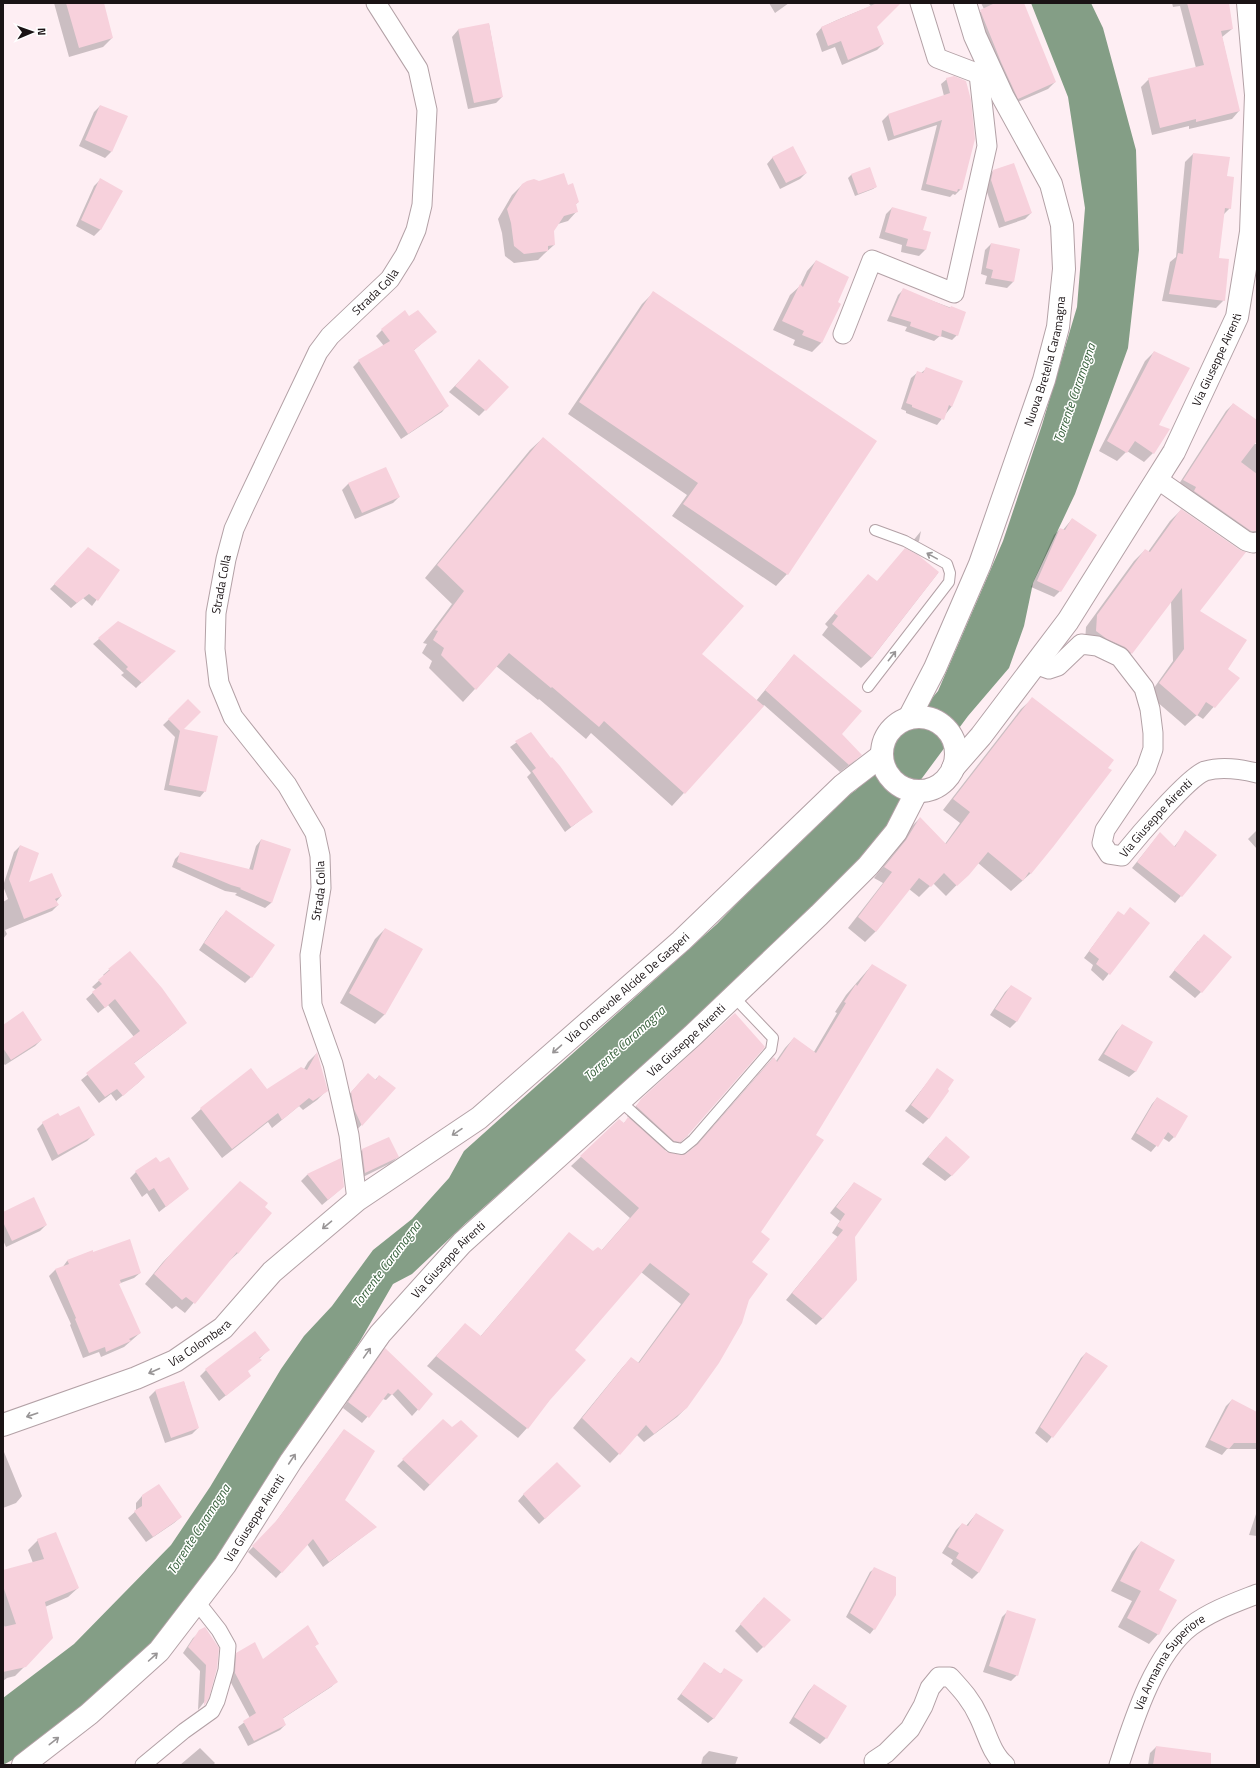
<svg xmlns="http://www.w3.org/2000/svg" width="1260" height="1768" font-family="'Titillium Web',sans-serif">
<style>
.water{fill:#849e86}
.shadow{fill:#0003}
.building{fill:#f7d1dc}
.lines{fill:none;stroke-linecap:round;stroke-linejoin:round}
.service-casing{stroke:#b3a1a6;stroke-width:12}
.pedestrian-casing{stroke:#b3a1a6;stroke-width:17}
.minor-casing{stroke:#b3a1a6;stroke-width:21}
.secondary-casing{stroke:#b3a1a6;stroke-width:24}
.service{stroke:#fff;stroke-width:10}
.pedestrian{stroke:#fff;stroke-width:15}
.minor{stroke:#fff;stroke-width:19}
.secondary{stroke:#fff;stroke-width:22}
.oneway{stroke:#989596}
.labels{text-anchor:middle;stroke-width:3;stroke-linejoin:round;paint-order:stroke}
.street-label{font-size:12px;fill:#1a1315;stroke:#fff}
.water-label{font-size:13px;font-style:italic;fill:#39623d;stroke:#fff}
</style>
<rect width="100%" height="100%" fill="#feeef3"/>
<path class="water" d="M1031,3H1091L1103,28L1136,150L1139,250L1128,348L1075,494L1033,583L1024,626L1009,668L968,716L891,820L844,879L752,970L466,1223L412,1274L393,1284L360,1341L201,1582L149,1646L92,1700L25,1753L3,1765V1698L74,1644L171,1545L210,1487L281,1369L304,1336L332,1306L373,1250L412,1219L449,1178L464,1151L717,924L829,809L856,790L938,691L1003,541L1042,425L1077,307L1085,208L1068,97Z"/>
<path class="shadow" d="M54,3H103L112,38L103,47L69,57Z
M769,3H789L775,13Z
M868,3H899L876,26L883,44L877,50L842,65L835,47L822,52L816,34L822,27L837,20L871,6Z
M981,3H1023L1055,82L1048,89L1011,105L973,18L984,9Z
M1172,3H1228L1232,29L1222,37L1239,111L1232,119L1189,129V126L1152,135L1141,87L1149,79L1196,68L1180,6L1173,7Z
M489,24L502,97L496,103L468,109L452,37L458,30Z
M954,77L961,189L955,195L953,194L950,197L921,190L937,125L888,141L882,121L888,115L944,96L941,84L947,79Z
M100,106L111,152L105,158L79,146L94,112Z
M1193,154L1229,158L1226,177L1230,208L1223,215L1218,259L1224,300L1216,308L1162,301L1170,262L1176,257L1185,162Z
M773,157L806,173L800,179L780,189L767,164Z
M869,168L876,187L873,189L855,196L848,178L851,175Z
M993,171L1031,213L1025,219L999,228L985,186L987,177Z
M100,180L121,192L100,230L94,236L76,226L94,186Z
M522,185L567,187L578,202L575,205L577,211L568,221L558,224L553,231L554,245L544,254L538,260L514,263L505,256L502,233L498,219L512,195Z
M892,208L922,231L925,250L919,256L901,252L902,245L879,238L886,214Z
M991,244L1019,250L1013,282L1007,288L985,284L987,276L981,274L985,250Z
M816,261L821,343L812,352L793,345L795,340L773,330L790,295L800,286L807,271Z
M903,290L965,313L957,335L952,340L940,336L934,341L905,331L907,327L887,321L898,295Z
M654,292L787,574L776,586L672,516L687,495L568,414L642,304Z
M409,317L435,332L413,351L447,406L442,412L401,439L353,367L359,361L384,346L376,336L382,330Z
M1154,352L1158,425L1153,453L1144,462L1127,451L1117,461L1099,451L1145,361Z
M473,367L508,387L479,416L449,392Z
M926,369L952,406L937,425L906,413V411L901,409L911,378L918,372L921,373Z
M1233,404L1257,421V439L1254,444H1257V536L1253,539L1177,487L1226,411Z
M543,438L700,654L756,701L794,655L840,734L860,755L852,763L840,772L764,705L672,806L591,733L586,739L539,699L538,700L496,666L463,702L429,668L432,661L422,653L427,644L423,643L452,604L425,578L530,450Z
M386,469L399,497L393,503L355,519L342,490L348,484Z
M1181,510L1199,612L1226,669L1239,678L1203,719L1197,715L1185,726L1149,695L1173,661L1171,601L1131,653L1120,665L1085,642L1086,627L1134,561L1145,550L1148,552L1170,521Z
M1072,519L1060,591L1054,597L1031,587L1054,535L1060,529L1063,530Z
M921,531L919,541L916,544L912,542Z
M83,554L119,570L92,606L83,598L71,608L50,589Z
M938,573L872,658L861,668L822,635L828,627L825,624L868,575L877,582Z
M99,639L174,651L136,688L121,675L124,673L93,644Z
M1032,699L1031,873L1011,891L978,863L946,896L933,883L919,897L909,889L876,931L865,942L848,928L883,883L874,878L895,852L910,828L920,818L945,844L960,823L943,810L1021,709Z
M188,701L182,729L205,791L200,797L164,790L175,737L163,725Z
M530,733L591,812L565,832L527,777L531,773L510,747Z
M1257,830V849L1248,839Z
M1186,832L1215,855L1175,903L1132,868L1160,833L1174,847Z
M261,840L289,849L271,903L265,908L235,895L237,893L225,891L172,867L175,859L181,853L249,870L256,846Z
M20,846L27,884L61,896L56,902L58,905L52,911L5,930L7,934L3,939V902L8,899L3,886L14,852Z
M226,912L251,977L245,983L199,950L220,918Z
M1118,912L1123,916L1149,923L1103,981L1091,970L1093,965L1084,958Z
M385,929V1014L375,1024L340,1003L375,939Z
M1198,941L1201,992L1195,998L1169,977Z
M130,952L179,1029L133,1064L144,1077L138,1083L116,1101L111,1094L99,1103L81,1080L134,1037L108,1005L98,1013L86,999L96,990L92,987L104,976L103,975Z
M872,965L815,1135L759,1232L751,1262L748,1300L687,1407L677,1417L644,1442L637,1435L610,1463L573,1428L622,1368L631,1358L638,1363L681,1304L641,1272L573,1350L550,1399L527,1428L518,1438L427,1366L456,1334L480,1337L569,1233L593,1252L601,1251L630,1218L571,1166L619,1121L623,1124L629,1118L627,1116L632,1110L642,1100L688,1135L670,1151L663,1150L666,1153L684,1156L694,1148L764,1068L773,1058L776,1061L785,1048L794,1038L814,1052L837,1013L835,1012L846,995Z
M1011,986L1030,998L1016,1022L1010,1028L990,1015L1005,992Z
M1122,1025L1136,1071L1129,1077L1098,1060L1116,1032Z
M3,1026L41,1040L35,1046L5,1065L3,1063Z
M316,1054L327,1090L317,1100L303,1110L299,1106L272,1128L268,1122L222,1158L191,1118L201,1109L251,1069L267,1090L304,1069L308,1062Z
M938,1069L929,1118L923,1124L905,1111Z
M379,1076L394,1088L356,1131L345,1099L362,1080H375Z
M1157,1098L1174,1137L1169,1142L1163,1138L1151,1152L1131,1139L1152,1104Z
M60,1118L93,1135L87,1141L52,1161L37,1129L43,1123Z
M940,1143L952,1175L945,1181L922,1164Z
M362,1150L398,1157L391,1163L359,1179L356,1156Z
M340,1160L343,1187L322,1205L301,1181L307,1175Z
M159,1164L188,1189L159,1212L147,1193L142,1197L130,1178L136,1172Z
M241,1182L238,1253L228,1262L185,1313L176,1306L172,1309L145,1284L163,1262Z
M854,1183V1236L823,1318L816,1325L786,1300L838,1237L832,1233L840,1221L830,1213Z
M3,1213L46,1225L40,1231L6,1247L3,1240Z
M92,1251V1253L140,1273L134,1278L118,1284L140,1333L124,1347L101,1357L99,1352L83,1358L70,1325L71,1324L49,1276L55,1270L62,1268L67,1261Z
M385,1349L432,1394L412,1416L392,1394L386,1400L383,1399L362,1423L343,1408L380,1355Z
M268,1350L247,1371L250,1376L219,1401L200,1376L206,1370Z
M1086,1353L1107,1366L1047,1443L1035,1433L1081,1358Z
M184,1382L198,1428L192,1434L165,1443L149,1397L155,1391Z
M1232,1400L1257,1413V1449H1227L1222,1455L1205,1447L1226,1406Z
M443,1421L452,1428L476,1436L424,1491L397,1466Z
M344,1430V1500L376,1527L323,1567L307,1544L276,1578L248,1552L272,1527Z
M4,1452L22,1496L16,1503L3,1508Z
M573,1492L539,1524L518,1501L524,1494Z
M142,1496L181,1517L174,1523L146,1542L128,1518L136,1511V1503Z
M1257,1511V1536L1249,1535Z
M976,1514L1002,1530L978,1573L972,1579L951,1564L953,1560L942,1553L956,1530L962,1524L966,1526Z
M38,1540L78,1588L68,1597L45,1607L25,1666L15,1676L7,1678L3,1681V1628H5L3,1623V1573L33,1563L28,1550Z
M1141,1542L1157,1591L1158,1634L1149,1644L1118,1627L1132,1601L1111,1591L1132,1552Z
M875,1568L874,1629L870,1634L846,1617L870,1572Z
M758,1604L790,1620L757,1653L735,1631Z
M1008,1611L1017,1675L1011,1681L983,1672L1002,1617Z
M205,1628L208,1697L198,1710L200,1671L183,1653L193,1638Z
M318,1643L314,1647L336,1682L331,1687L282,1719L285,1725L280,1730L248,1746L238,1727L250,1718L229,1679L231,1659L237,1653L263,1661Z
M705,1663L720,1674L725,1670L714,1718L708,1723L677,1699Z
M814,1685L826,1738L820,1744L789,1723L808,1692Z
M1156,1747L1207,1765H1148L1150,1753Z
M200,1748L215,1763L213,1765H180Z
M709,1751L738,1757L735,1765H701L703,1757Z"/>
<path class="building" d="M66,3H104L113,38L79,48Z
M877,3H901L877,27L884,44L848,60L841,41L828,46L821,27Z
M995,3H1024L1056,82L1018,99L1001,62L980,10Z
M1187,3H1229L1233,29L1221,31L1240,111L1196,122V119L1160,128L1148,78L1204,65Z
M489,23L503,97L474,103L458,29Z
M954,76L966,81L971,100L975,139L962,190L958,189L957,192L926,184L942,120L894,136L888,114L950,93L946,78Z
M100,105L128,116L112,152L85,140Z
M793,146L807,173L786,183L772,157Z
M1193,153L1230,157L1227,176L1234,177L1231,209L1225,208L1219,258L1229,259L1225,301L1169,294L1178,253L1183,254Z
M1014,163L1032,213L1005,222L991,180L993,170Z
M870,167L877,187L858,194L851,174Z
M564,173L568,185L573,183L579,202L576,204L578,212L564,216L554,231L555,245L548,246V251L524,254L514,246L511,223L507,209L522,184L527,181L534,179L539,181Z
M100,178L123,191L101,230L81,220Z
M892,207L927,217L923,230L931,232L926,250L906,246L908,239L885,232Z
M991,243L1020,249L1014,282L991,278L993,270L986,268Z
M816,260L849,277L838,302L841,304L822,343L802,335L804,331L782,321L800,284L803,287Z
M903,288L950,308L951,306L966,312L958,336L942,330L941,337L910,326L911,322L891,316Z
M653,291L877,441L788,575L683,504L698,483L579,402Z
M405,310L409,316L418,310L437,332L414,350L449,406L408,434L358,360L390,341L381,329Z
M1154,351L1190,368L1159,425L1170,429L1154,454L1135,441L1127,453L1107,441Z
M479,359L509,387L486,411L455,386Z
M926,367L963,381L952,407L949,405L944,420L912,407V405L906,403L917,371L923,373Z
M1233,403L1257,420V441L1241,462L1257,474V531H1251L1194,491L1196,487L1183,480Z
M543,437L744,606L702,654L764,706L685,794L604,721L599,727L552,687L551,688L509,653L476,690L441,655L444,648L433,640L438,631L435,630L464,591L437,565Z
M386,467L400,497L362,513L348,483Z
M1181,509L1240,550L1246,552L1200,611L1247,640L1228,669L1240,678L1215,708L1206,702L1197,716L1159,683L1184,649L1182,588L1132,654L1125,647L1107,639L1096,631L1097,615L1145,549L1150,552Z
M1072,518L1097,535L1061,592L1037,581L1060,528L1065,530Z
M88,547L120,570L98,601L89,594L77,603L54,584Z
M905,548L918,555L939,572L872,658L832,624L838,616L834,613L868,574L877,581Z
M118,621L176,651L142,683L126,669L128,667L98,638Z
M794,654L862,711L842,734L862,755L849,765L765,690Z
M1032,697L1114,760L1108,768L1112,770L1053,847L1031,874L1029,872L1023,881L988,852L969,875L957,886L944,873L931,887L919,878L876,932L858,917L892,872L884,867L906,840L920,817L946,844L970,812L953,799Z
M188,699L201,712L184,729L218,736L206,792L169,785L180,731L168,719Z
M531,732L551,758L552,757L560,766L593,812L571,827L532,771L536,768L515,741Z
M1185,830L1217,855L1182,897L1137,862L1160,832L1175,847Z
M261,839L291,849L272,903L240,889L241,888L231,885L177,862L180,852L253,870Z
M20,845L39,853L29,882L52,873L62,896L55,899L59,905L24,919L9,879Z
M1130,907L1150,923L1110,975L1096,964L1099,959L1089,951L1118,911L1124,915Z
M226,910L275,945L252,978L204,943Z
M385,928L423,949L385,1015L349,993Z
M1204,934L1232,957L1202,993L1174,970Z
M130,951L162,988L187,1023L134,1063L145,1077L123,1096L117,1089L105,1097L86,1073L140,1031L115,999L105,1008L92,992L102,984L98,980L110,970L108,969Z
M872,964L907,985L816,1135L824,1140L761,1232L770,1239L752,1262L768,1274L749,1300L742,1323L719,1363L687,1408L654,1434L646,1425L620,1455L582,1418L631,1357L639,1363L690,1294L650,1263L575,1350L586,1360L550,1400L528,1429L436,1356L465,1323L481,1336L569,1232L593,1251L598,1247L602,1250L639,1208L580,1156L619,1119L624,1123L628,1117L667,1152L681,1155L686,1154L698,1144L774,1057L777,1062L794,1037L816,1053L846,1003L844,1002L856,984L857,986Z
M1011,985L1032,998L1017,1022L995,1009Z
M23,1011L42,1040L11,1060L3,1048V1025Z
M735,1013L765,1047L688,1135L680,1142L674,1141L636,1106L641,1099Z
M1122,1024L1153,1042L1136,1072L1104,1054Z
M317,1052L328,1091L313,1101L309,1098L282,1120L278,1113L232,1149L200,1108L251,1068L267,1089L301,1067L307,1070Z
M937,1068L954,1080L948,1089L949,1091L929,1119L911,1105Z
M368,1073L376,1080L379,1075L396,1088L362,1126L354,1109L351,1092Z
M1157,1097L1188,1116L1175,1138L1168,1132L1158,1147L1136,1133Z
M79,1106L95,1135L58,1155L42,1122L58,1113L60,1116Z
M946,1136L970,1157L952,1176L928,1157Z
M389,1137L399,1157L365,1173L362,1149Z
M156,1157L160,1162L169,1157L189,1189L166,1207L154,1188L149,1191L135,1171Z
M341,1158L344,1187L328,1200L307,1174Z
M240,1181L268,1203L265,1207L272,1213L238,1254L237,1252L195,1304L186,1297L182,1300L154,1274L173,1251Z
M854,1182L882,1199L855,1237L857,1280L823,1319L792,1293L843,1230L837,1226L845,1214L836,1207Z
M34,1197L47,1225L12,1241L3,1222V1212Z
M130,1239L141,1273L120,1280L121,1283L119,1284L141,1333L129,1339L131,1341L106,1352L105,1347L89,1353L75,1319L76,1318L55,1269L69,1264L67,1260L93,1250V1252Z
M255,1331L270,1350L259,1358L262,1360L248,1371L251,1376L226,1396L205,1369Z
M385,1348L433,1394L419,1411L398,1389L392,1395L388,1393L369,1418L348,1402Z
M1086,1352L1108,1366L1053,1438L1040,1427Z
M184,1381L199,1428L171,1438L155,1390Z
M1232,1399L1257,1412V1443H1234L1229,1449L1210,1440Z
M443,1419L452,1427L461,1420L478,1436L430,1485L402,1459Z
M344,1429L375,1451L345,1500L377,1527L329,1562L313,1539L282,1573L252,1546L277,1520Z
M557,1462L581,1486L545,1519L523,1494Z
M159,1484L182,1517L153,1537L134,1511L142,1506V1495Z
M976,1513L1004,1530L979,1573L956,1558L959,1553L948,1547L962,1523L968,1526Z
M56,1532L79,1588L45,1602L53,1638L26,1667L3,1672V1627L16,1624L3,1586V1570L44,1559L37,1539Z
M1141,1541L1175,1560L1159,1590L1177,1600L1159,1635L1127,1618L1141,1591L1120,1581Z
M874,1567L896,1577V1595L875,1630L850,1613Z
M764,1597L791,1620L764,1648L740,1624Z
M1007,1610L1036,1619L1018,1676L989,1666Z
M308,1625L319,1644L315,1646L338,1682L283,1718L286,1725L254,1741L243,1721L256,1713L235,1673L236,1653L255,1642L263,1659Z
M205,1627L219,1648L217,1668L209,1698L204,1706L206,1665L188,1647L199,1630Z
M704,1662L721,1674L724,1668L743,1680L714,1719L681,1694Z
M814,1684L847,1706L827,1739L794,1717Z
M1156,1746L1211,1753V1765H1153Z"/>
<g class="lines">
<g class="service-casing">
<path id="service" d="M868,687L949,582L950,573L947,564L905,541L875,530
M620,1101L671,1147L682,1149L693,1140L771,1050L773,1038L734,997"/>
</g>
<g class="pedestrian-casing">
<path id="pedestrian" d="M143,1765L184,1731L212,1711L217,1701L226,1670L228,1646L219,1630L197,1602"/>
</g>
<g class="minor-casing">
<g id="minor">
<path d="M920,3L937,58L979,74L990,69"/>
<path d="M843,334L872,260L954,293L987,146L979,74"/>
<path d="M1157,479L1246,541L1253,543L1257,542"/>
<path id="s1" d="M1035,664L1049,669L1058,666L1081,644L1097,646L1120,657L1144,688L1150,709L1153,733V749L1146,769L1105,830L1102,843L1109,854L1122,856C1135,840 1188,777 1205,771C1222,766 1240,769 1257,773"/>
<path id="s2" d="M357,1200L349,1135L333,1064L312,1005L310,955L321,888L320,856L315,833L287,785L233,717L219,683L215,649L216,613L226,559L234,529L245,505L318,352L330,336L390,279L405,255L416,230L422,205L427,110L418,69L376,3"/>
<path d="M874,1761L886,1753L910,1729L923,1706L930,1688L939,1677H950C962,1690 972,1701 979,1717C987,1733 991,1753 1005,1765"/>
<path id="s3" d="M1119,1765C1133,1722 1154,1654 1191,1626C1211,1611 1234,1603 1257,1594"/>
</g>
</g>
<g class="secondary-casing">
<g id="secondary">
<circle cx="919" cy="754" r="37"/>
<path id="s4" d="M909,718L935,668L980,564L1044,380L1058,327L1064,269L1062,225L1051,184L1003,97L975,36L965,3"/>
<path id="s5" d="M953,768L981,736L1068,621L1157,479L1174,452L1237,317L1251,232L1256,95L1248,3"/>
<path id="s6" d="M3,1425L136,1378L175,1361L223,1328L272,1272L357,1200L479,1118L681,941L843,785L881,756"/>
<path id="s7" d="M23,1765L89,1714L159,1651L225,1565L291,1461L380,1334L462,1243L692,1036L819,915L868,866L896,832L917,791"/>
</g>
</g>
<use href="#service" class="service"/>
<use href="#pedestrian" class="pedestrian"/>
<use href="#minor" class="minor"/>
<use href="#secondary" class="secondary"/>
</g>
<defs><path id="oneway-shaft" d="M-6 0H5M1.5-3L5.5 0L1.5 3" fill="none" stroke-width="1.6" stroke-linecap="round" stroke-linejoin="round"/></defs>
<g class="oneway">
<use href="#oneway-shaft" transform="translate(932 556) rotate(-151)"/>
<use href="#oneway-shaft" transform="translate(892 656) rotate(-52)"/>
<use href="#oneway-shaft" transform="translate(557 1049) rotate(139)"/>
<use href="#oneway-shaft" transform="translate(457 1132) rotate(146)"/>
<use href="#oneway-shaft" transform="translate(327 1225) rotate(140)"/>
<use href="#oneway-shaft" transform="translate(367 1353) rotate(-55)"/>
<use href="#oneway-shaft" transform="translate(154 1371) rotate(156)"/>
<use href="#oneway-shaft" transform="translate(32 1415) rotate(161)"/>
<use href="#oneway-shaft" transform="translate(292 1459) rotate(-56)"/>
<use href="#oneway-shaft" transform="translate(153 1657) rotate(-42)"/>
<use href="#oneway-shaft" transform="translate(54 1741) rotate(-38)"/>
</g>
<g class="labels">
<g class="street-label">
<text dy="4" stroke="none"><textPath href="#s2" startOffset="989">Strada Colla</textPath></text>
<text dy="4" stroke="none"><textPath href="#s5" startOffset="488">Via Giuseppe Airenti</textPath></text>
<text dy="4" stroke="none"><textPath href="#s4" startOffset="383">Nuova Bretella Caramagna</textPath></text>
<text dy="4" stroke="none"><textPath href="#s2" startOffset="653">Strada Colla</textPath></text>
<text dy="4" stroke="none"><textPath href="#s1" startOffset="384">Via Giuseppe Airenti</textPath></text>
<text dy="4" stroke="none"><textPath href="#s2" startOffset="316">Strada Colla</textPath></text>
<text dy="4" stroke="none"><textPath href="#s6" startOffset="772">Via Onorevole Alcide De Gasperi</textPath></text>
<text dy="4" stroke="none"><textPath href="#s7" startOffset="989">Via Giuseppe Airenti</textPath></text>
<text dy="4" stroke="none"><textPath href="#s7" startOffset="665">Via Giuseppe Airenti</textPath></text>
<text dy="4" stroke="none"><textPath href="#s6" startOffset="214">Via Colombera</textPath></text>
<text dy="4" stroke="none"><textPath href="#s7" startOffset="341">Via Giuseppe Airenti</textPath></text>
<text dy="4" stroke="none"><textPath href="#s3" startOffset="116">Via Armanna Superiore</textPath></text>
</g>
<g class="water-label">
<text transform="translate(1074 393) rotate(-71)" y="5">Torrente Caramagna</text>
<text transform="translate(624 1043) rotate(-42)" y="5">Torrente Caramagna</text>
<text transform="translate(386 1264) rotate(-53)" y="5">Torrente Caramagna</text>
<text transform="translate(198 1529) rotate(-57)" y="5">Torrente Caramagna</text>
</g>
</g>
<rect width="1260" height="1768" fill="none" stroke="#1a1315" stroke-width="8"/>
<g transform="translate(32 32) rotate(88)" stroke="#ffffff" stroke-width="3" paint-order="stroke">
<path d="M0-3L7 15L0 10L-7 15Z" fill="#1a1315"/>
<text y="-6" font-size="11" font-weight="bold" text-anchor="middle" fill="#1a1315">N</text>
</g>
</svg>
